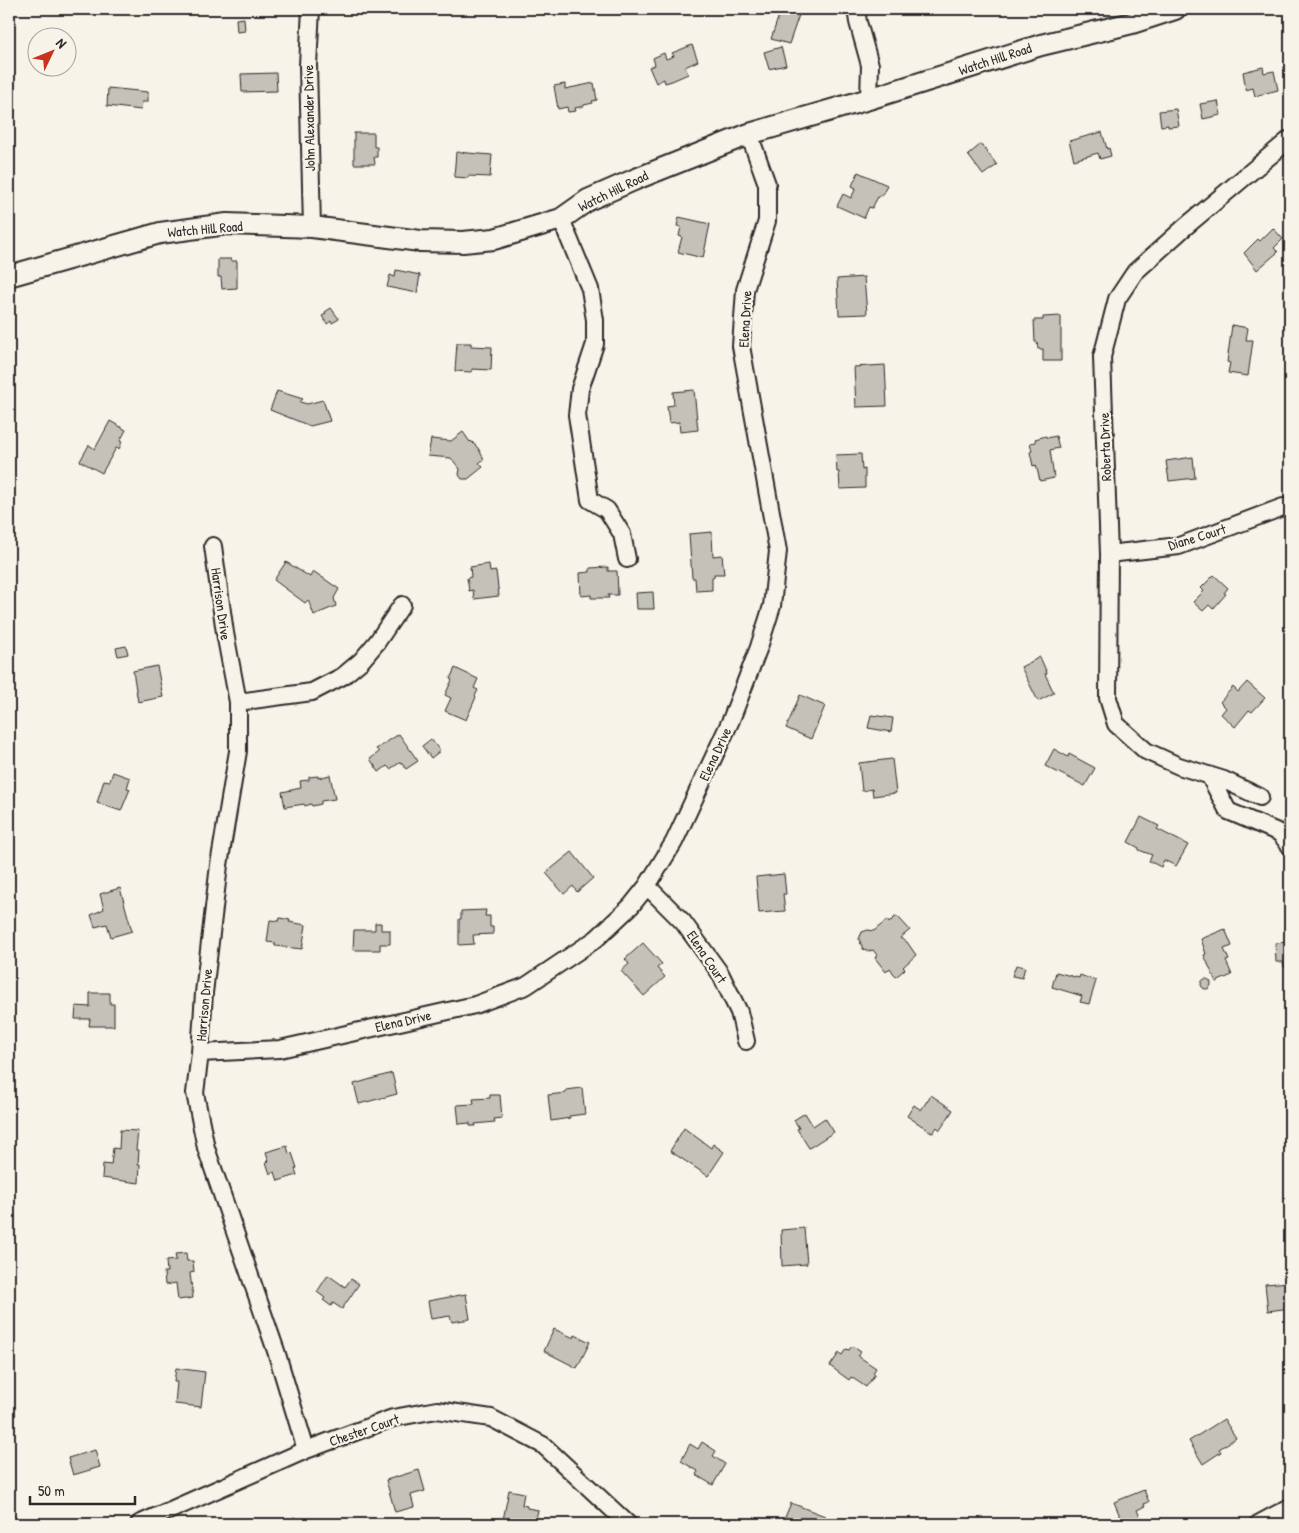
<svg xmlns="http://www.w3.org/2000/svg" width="1299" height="1533" font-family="'Patrick Hand',sans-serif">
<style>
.building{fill:#c4c1b9;stroke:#2b2b2b}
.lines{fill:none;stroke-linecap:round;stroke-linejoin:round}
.minor-casing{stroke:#2b2b2b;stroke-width:20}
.tertiary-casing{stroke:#2b2b2b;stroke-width:24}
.minor{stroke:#f7f3e8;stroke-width:16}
.tertiary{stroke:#f7f3e8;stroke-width:20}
.labels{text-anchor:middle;stroke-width:4.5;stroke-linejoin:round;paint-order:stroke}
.street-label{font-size:14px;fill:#2b2b2b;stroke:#f7f3e8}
</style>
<rect width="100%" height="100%" fill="#f7f3e8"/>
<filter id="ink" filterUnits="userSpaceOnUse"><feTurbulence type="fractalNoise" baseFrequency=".02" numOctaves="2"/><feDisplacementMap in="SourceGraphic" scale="10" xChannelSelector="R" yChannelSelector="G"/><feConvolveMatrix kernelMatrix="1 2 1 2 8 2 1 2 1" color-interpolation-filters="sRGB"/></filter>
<g filter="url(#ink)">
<path class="building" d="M783,9H801L789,44L771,39L780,12L782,13Z
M244,18L245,31L237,32L236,19Z
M692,45L698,61L685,67L688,74L672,81L665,83L664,79L656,83L649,67L655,65L653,58L664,53L666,59L674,56L672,53Z
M781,47L786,65L769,69L764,52Z
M1263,67L1264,73L1274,71L1278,90L1255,96L1253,88L1246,90L1243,72Z
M276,73L277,91L242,92L241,74Z
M594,83L597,100L592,101L593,103L584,105V106L575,108L576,111L568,112L567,107L558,109L554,86L565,84V89Z
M108,88L148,92V102H142L141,110L107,106Z
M1218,101L1221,115L1203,119L1200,104Z
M1176,109L1179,126L1168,127V125L1161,126L1159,111Z
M1102,132L1107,149L1109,148L1111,156L1100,159L1098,153L1074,160L1069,141Z
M354,133H374V147H377V157H374L375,164H354Z
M981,144L997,165L983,175L968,155Z
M456,152L492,155L490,177L468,176V178L454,177Z
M858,172L887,185L882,196L879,195L872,208L869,207L864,218L837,206L843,194L851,198L856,188L852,186Z
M679,217L710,224L703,258L678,252L682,237L679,236L681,227L677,226Z
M1273,228L1283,239L1274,248L1278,252L1257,270L1244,253L1258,239L1260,241Z
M9,242L15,255L9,257Z
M218,259H231V261H237V288L222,289L221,277H218Z
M396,270L420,275L417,293L387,287L390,275L395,277Z
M864,277L867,314L839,315L837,279Z
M331,308L339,319L332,323L331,321L327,324L322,316L326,314L325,312Z
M1061,316V361H1043V349H1038L1037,342H1035L1034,320H1043V317Z
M1232,325L1248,328L1246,340H1253L1248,376L1228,373L1230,363L1227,362Z
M457,343H471V346L492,347L491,370L472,369V372L455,371Z
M885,365L887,406L856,407L854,367Z
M694,390L698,430L680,432L679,422L669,423L667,406L674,405L673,392Z
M277,391L303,399L300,402L307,404L323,400L330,421L310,426L270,410Z
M110,421L126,430L120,441L122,442L119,449L116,448L102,473L80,461L89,445L95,449Z
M463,432L470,442L471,441L478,448L484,459L479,463L483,467L468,479H462L459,475L460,469L451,458L428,456L431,439L451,441Z
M1046,436L1047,438L1056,436L1059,448L1050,450L1054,478L1040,481L1036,465L1033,466L1030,452L1032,451L1030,443L1036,442L1035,439Z
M861,454L862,470L865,469V488L840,489L839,472H837L836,455Z
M1193,457L1195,478L1169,481L1166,461Z
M712,532L713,556L722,555L724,574H714V577H712V590L696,591L695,578H692L689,534Z
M286,562L310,577L313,571L339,589L334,598L336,606L314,615L308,600L305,603L274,580Z
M489,564L490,572L496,571L499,596L474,599L473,590L469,591L467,578L471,577L470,567Z
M608,567V571H617L618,595H608L609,598H591V595L581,596L580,573L590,572V568Z
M1214,575L1228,588L1224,593L1226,594L1213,609L1209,605L1203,611L1193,602L1204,591L1201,588Z
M653,592L654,609H637L636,593Z
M126,646L128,654L118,656L116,648Z
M1040,657L1047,673L1045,674L1054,693L1038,701L1021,667Z
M157,666L163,697L138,702L133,671Z
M455,668L478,679L474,688L478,690L475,696L476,697L466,720L445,711L451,698L445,695L452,680L450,679Z
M1247,682L1265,698L1252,712L1249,710L1235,727L1221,714L1226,708L1220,702L1233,687L1238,692Z
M800,695L825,706L811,739L786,728Z
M871,715L893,718L891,732L868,728Z
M399,734L418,761L406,769L401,762L390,769L387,766L379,772L370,759L379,752L376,749Z
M431,739L440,751L431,758L422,746Z
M1054,749L1068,757L1069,754L1095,768L1085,786L1045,766Z
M892,759L896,793L873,796L872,789L862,791L859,763Z
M113,772L130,778L127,788L130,789L121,811L97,803L104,780L110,781Z
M330,775L335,799L321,801V804L312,806L311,804L305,806L304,804L285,807L282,792L301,788L300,781L309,780V777L318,776V778Z
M1141,817L1159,826L1157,829L1188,845L1176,866L1164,860L1161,867L1149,861L1152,855L1139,850V848L1128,842Z
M572,852L593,878L577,892L573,886L564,894L546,873Z
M784,874L786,894H783L785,911L759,913L756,877Z
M120,888L132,931L111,937L107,924L95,927L91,915L104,909L100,894Z
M486,910L485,916H490V927H493V934L473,935L474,944L459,945V919H461V911Z
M895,917H898L910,930L900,938L907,942L916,955L903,967L905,969L896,977L890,968L886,972L875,958L877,955L873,950L869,951L863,949L859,939L862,932L868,930L874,931L887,920L889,923Z
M280,918L290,920L289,922L306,925L302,949L275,946V943L267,942L270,920L279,921Z
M375,923H381V930H390V944H380V950H353L354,930H375Z
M1225,929L1232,946L1224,949L1229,960L1226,961L1232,975L1216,982L1204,955L1206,954L1201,939Z
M1290,942V967H1284L1283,962H1276L1275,943Z
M643,943L662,964L657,968L665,977L644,996L621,971L629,964L625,959Z
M1016,965L1025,967L1022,978L1012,976Z
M1056,972L1079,978L1080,975L1096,981L1089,1004L1080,1002L1082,996L1052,987Z
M1201 984a5 5 0 1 1 10 0a5 5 0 1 1-10 0Z
M90,993H110V1004H114V1026H89L90,1019H75L76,1006L90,1007Z
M392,1073L397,1094L359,1104L354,1084Z
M582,1088L585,1114L569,1116L570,1118L551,1121L548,1095L566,1093V1090Z
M490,1095H500L502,1118L494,1119L495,1122L475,1124L476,1126H470V1123L459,1124L457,1105L474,1104L473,1099L490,1098Z
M931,1095L953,1110L940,1130L937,1127L933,1133L907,1116L914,1105L921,1110Z
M805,1113L813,1126L825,1118L834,1132L809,1148L797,1129L799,1128L794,1120Z
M684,1128L711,1148L713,1144L724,1152L708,1176L670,1151Z
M120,1130L138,1131L136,1150H139L138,1164H140L139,1183L102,1178L103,1164L111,1165L113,1148L119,1149Z
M287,1146L289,1154L292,1153L297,1168L295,1169L297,1175L278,1181L275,1172L270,1174L266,1162L269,1161L266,1152Z
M804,1228L807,1264L782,1266L781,1230Z
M186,1253L187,1261H193L194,1272L190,1273L193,1298L178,1300L176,1283L165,1285L164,1272H167L166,1261L176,1260L175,1254Z
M328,1275L345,1287L351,1279L359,1284L342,1309L333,1303L331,1306L323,1300L325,1298L317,1292Z
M1290,1282V1308L1268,1311L1265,1284Z
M466,1294L470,1319L452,1322L450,1316L431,1319L428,1301Z
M554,1329L574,1338L575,1335L590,1342L577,1368L544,1351Z
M852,1346L861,1352L858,1356L876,1368L873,1373L875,1374L866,1387L851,1377L849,1380L830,1366L839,1353L842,1355L846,1349L849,1350Z
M176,1368L205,1372L201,1407L175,1404L177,1382H174Z
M1224,1419L1236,1438L1219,1449L1221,1452L1203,1464L1189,1441Z
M702,1442L716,1451L713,1456L725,1464L713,1485L696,1475L698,1471L681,1461L690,1444L698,1449Z
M95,1450L100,1467L73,1475L68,1458Z
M419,1470L425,1491L411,1495L414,1507L395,1512L386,1480Z
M509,1490L524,1493L522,1505L527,1506V1508L538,1510L535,1524H523L503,1520Z
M1144,1490L1149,1502L1144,1504L1145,1506L1137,1510L1143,1524H1126L1125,1520L1122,1521L1114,1502Z
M791,1503L825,1516L821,1524H789L783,1522Z
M9,1505L15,1519L9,1522Z
M295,1517L298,1524H274Z"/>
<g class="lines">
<g class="minor-casing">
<path id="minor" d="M311,9L308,65L312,227
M856,9L858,22L870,65L869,99
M561,219L590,289L595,320V344L580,389L577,415L590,500L607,510L622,534L627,559
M213,546L225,633L238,702V751L219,865L204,993L200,1053L195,1093L206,1148L276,1351L306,1450
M1109,554L1179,546L1283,507
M238,702L312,692L343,676L361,661L377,642L402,605
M1209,775L1228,811L1280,833L1290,846
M1260,797L1224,780L1179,766L1146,751L1116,724L1108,698L1109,554L1102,357L1117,299L1135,272L1185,227L1290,139
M647,886L683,922L720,973L739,1012L746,1041
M200,1053L280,1049L475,1005L526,986L596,939L631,906L647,886L674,842L731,720L759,647L772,606L778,551L741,346L745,290L767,221V184L749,134
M139,1524L306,1450L393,1418L437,1410L491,1418L543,1445L628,1524
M1258,1524L1290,1507"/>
</g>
<g class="tertiary-casing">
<path id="tertiary" d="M9,276L160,233L227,224L312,227L420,241L463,242L494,239L561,219L588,200L636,179L749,134L869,99L1041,45L1132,23L1175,9"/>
</g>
<use href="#minor" class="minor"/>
<use href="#tertiary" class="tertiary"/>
</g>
</g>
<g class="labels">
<g class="street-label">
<text transform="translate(995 59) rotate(-18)" y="5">Watch Hill Road</text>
<text transform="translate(309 118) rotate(-91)" y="5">John Alexander Drive</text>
<text transform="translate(613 191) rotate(-26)" y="5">Watch Hill Road</text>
<text transform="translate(205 229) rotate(-5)" y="5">Watch Hill Road</text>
<text transform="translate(745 319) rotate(-87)" y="5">Elena Drive</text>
<text transform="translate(1105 447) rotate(-92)" y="5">Roberta Drive</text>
<text transform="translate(1197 537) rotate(-17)" y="5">Diane Court</text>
<text transform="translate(221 604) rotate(82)" y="5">Harrison Drive</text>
<text transform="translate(715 754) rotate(-65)" y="5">Elena Drive</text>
<text transform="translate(707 957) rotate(56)" y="5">Elena Court</text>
<text transform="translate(204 1005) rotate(-85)" y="5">Harrison Drive</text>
<text transform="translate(403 1021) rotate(-13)" y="5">Elena Drive</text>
<text transform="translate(364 1430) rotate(-19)" y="5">Chester Court</text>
</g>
</g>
<rect width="1299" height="1533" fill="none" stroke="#f7f3e8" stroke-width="30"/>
<rect x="15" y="15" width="1269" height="1503" fill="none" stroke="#2b2b2b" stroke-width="2" filter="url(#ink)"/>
<g transform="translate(52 52) rotate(47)"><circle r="24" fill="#f7f3e8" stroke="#a5a39c"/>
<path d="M0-4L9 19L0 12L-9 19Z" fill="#c8321e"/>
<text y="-8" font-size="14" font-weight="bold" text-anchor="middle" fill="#2b2b2b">N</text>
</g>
<path d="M30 1496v8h105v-8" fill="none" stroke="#2b2b2b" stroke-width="2.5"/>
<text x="38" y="1496" font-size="15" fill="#2b2b2b" stroke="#f7f3e8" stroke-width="4" paint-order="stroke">50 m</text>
</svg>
